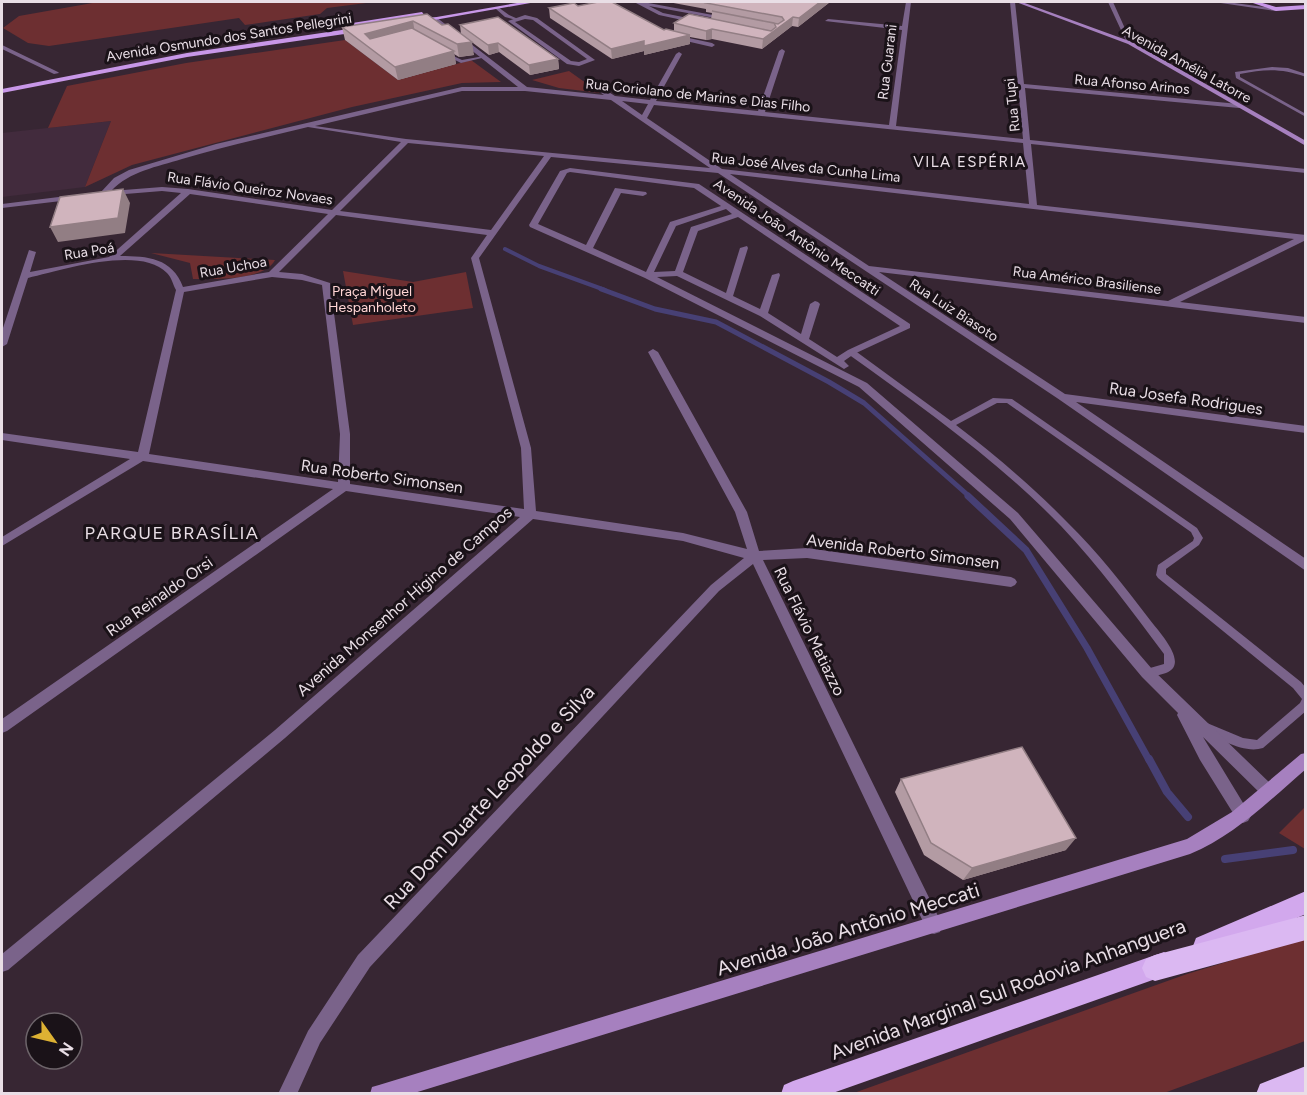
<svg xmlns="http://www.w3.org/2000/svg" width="1307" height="1095" font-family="Figtree,sans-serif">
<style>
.built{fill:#422b3d}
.green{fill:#6d2f31}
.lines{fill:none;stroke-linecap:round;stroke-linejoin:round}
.stream-far3{stroke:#474075;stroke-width:4}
.stream-far2{stroke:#474075;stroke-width:5}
.stream-far1{stroke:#474075;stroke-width:7}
.stream{stroke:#474075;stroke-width:8}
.service{fill:#7a638a;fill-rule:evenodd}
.minor{fill:#7a638a;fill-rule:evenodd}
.secondary{fill:#a680bf;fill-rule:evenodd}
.primary{fill:#c897e8;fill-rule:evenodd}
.trunk{fill:#d2a8ed;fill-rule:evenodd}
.motorway{fill:#dbb8f2;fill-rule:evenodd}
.wall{fill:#b39ba3}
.shaded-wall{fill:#927e84}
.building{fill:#d0b4bd;stroke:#927e84;stroke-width:1.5}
.labels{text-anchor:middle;stroke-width:6;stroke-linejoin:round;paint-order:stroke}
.far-street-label{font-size:14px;fill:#e9dee6;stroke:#1a1218}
.far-park-label{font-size:14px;fill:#ffd5d4;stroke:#1a1218}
.far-neighbourhood-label{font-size:15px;letter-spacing:1.5px;fill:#e9dee6;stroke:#1a1218}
.street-label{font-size:16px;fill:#e9dee6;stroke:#1a1218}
.neighbourhood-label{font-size:18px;letter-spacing:1.5px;fill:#e9dee6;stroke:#1a1218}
.near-street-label{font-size:20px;fill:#e9dee6;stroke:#1a1218}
</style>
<rect width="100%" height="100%" fill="#372633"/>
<path class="built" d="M111,121L85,187L2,197V133Z"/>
<path class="green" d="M98,2H374L327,8L320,14L245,25L239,18L49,46L28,43L3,28L19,16Z
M345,40L398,80L471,60L501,82L462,83L352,107L132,165L85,187L111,121L48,128L67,86L186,63Z
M569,71L600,93L559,88L532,80Z
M151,253L275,260C264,281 214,279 193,279L190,263Z
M343,271L413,282L466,272L473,308L353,325Z
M1305,807V849L1279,833Z
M1305,938V1041L1164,1093L851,1094L1187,974Z"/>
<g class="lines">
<path class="stream-far3" d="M505,249L539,266L605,290"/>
<path class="stream-far2" d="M601,289L655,309L716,322L829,382L864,403L970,497"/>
<path class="stream-far1" d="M968,496L1026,550L1087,648L1149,760"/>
<path class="stream" d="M1149,759L1167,792L1188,817
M1225,859L1293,850"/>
<path class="service" d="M496,7H498L509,15L518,19L516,20L505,17L496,9Z
M447,53L462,60L484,56L486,57L461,63L445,55Z
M1272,67L1288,68L1306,74V77C1281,68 1265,69 1240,74V77L1306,114V117L1236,78L1235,72Z
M848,350H854L951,421L993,398L1012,399L1197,528L1203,538L1199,545L1166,569V574L1301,682L1306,688V711L1263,748C1244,754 1220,739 1203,731L1202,728L1203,725L1207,723L1243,738L1257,740L1300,703L1302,699L1293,688L1158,578L1156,575L1158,565L1193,541L1194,538L1191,532L1007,403H997L956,425C995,455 1033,487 1067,522C1098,552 1124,586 1150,620C1159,632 1190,664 1166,673C1159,675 1150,678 1143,676L1142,673L1143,670L1164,664V654C1131,610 1099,566 1061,526C997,460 922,407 848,354Z"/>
<path class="minor" d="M634,2H643L729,18L726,20L649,6L663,13L698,20L696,23L659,15Z
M906,2H911L896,126L1023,139L1010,2H1015L1024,84L1239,104L1242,106L1239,108L1025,88L1030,140L1306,169V173L1031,144L1037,205L1306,235V240L1180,302L1306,317V323L879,272L1065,394L1306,426V433L1076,402L1306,559V571L1057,398L718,173L551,157L479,258L531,448L536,511L683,533L747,549L735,512L648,352L653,349L658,352L747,512L759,551L807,548L1011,577L1015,579L1017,582L1015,585L1011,587L807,558L763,560L940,920L942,926L940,932L934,934L928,932L753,564L719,591L370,967L320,1043L297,1094H278L308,1031L358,955L711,585L744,558L683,541L533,519L285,738L8,970L2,972V954L275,730L520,517L346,491L7,731L2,733V719L333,489L143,461L2,546V537L130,459L2,440V433L138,452L176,290C173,285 172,278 167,273C140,245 62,270 28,278L7,344L2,347V331L29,250L36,252L30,272L109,257L181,193L162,191L101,196V192L114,178L129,170L216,144L462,87H518L432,19V17H436L527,87L604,95L584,81V79L586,78L615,96L650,100L676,54L679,52L682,54L656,101L758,111L779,51L782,49L785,51L765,112L889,125L902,30L825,21L828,19L902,26ZM462,91H525L611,100L710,168L406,139L315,126ZM622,101L648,104L642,115ZM654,105L1023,143L1029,204L722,169L647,118ZM308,127L401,142L332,210L188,189L162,187L111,191C130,171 157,167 182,159C224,147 266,137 308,127ZM408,143L544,156L491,230L340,211ZM730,174L1294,239L1168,301L869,266ZM190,194L328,214L269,272L183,287C172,258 148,256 120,256ZM336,215L487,235L471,258L521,448L524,509L350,484V434L330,283L302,274L279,272ZM272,277L302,280L322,285L340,434L338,482L149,454L184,292Z
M1108,2H1113L1132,44L1127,43Z
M1214,2H1227L1279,9L1276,11Z
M525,15L537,18L595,60L579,66L567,64L508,21ZM525,19L533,20L587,59L579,62L571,61L515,22Z
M675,35L712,43L715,45L712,47L673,38Z
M2,45L58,72L59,73L54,74L2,49Z
M570,168L699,184L910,324V328L854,354L844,361L849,366L844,369L760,316L677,276L657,277L867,383L1018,513L1152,669L1274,787L1276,792L1274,797L1269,799L1264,797L1203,737L1251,816L1248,821L1243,823L1238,821L1200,760L1177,715L1178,713L1142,677L1010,519L859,387L645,278L530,227L529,225L560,171ZM570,172L694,188L721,206L670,222L646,272L593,248L621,193L643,196L647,194L646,192L615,188L586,245L538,224L567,173ZM726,209L732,214L691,227L675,271L654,272L676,226ZM738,217L900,326L848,350L837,357L809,339L820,304L818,302L815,301L810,304L801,334L768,313L780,275L779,273L772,275L760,309L733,296L748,248L747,246L740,248L726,293L683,272L698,231Z
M75,195L79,197L78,199L2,208V204Z"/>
<path class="secondary" d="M1016,2H1022L1132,42L1306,141V146L1128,44Z
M1306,753V769C1270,800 1234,836 1190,854L411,1094H370L372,1087L379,1085L1187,839L1232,812L1301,754Z"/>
<path class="primary" d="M523,2H536L412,24L408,22Z
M1250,2H1259L1276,7L1306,5V9L1276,11Z
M422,12L425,16L350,26L346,24Z
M362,27L365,31L187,57L2,93V89L187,53Z"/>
<path class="trunk" d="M1306,891V914L1204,957L1196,954L1193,946L1196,938Z
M1164,952L1172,956L1176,964L1172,972L1164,976L830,1094H781L784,1085L793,1081Z"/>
<path class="motorway" d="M1306,915V940L1155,981L1146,977L1142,968L1146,959L1155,955Z
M1306,1066V1094H1256L1260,1084Z"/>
</g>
<path class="wall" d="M668,2H830L798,27L792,26L762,49L712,39L706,40L690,37V44L644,55V51L612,59L550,18L549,8L578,6L664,30L674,31V23L711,19L712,13L706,12V9Z
M427,14L442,25L461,34L460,25L558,59L559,69L530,75L499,52L489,55L465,37L474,55L459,57L454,54L456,64L398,80L345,40L342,27Z
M901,779L1066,850L963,880L924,855L895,792Z"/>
<path class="shaded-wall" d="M820,2H830L798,27L799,18Z
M793,17L792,26L762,49L763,39Z
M413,21L415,34L368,47L365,34Z
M712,29V39L706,40V31Z
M690,35V44L644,55V51L612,59L611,49L644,41Z
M472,42L474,55L459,57L457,44Z
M498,43L499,52L489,55L488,45Z
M454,51L456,64L398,80L395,67Z
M558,59L559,69L530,75L529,65Z
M123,189L130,203L125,233L58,242L50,227Z
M1076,838L1066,850L963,880L972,868Z"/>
<path class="building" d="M598,2H612L664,30L666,29L690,35L644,46V41L611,49L549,8L574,3L578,6Z
M708,2H820L799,18L793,17L763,39L712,29L706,31L674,23L689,14L771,31L776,27L774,23L712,11L778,24L784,20L782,17L706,3Z
M427,14L442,25L448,24L472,42L457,44L413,21L365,34L370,39L412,28L454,51L395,67L342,27Z
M498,17L558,59L529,65L498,43L488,45L460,25Z
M123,189L118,218L50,227L60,197Z
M1022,747L1076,838L972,868L931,843L901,779Z"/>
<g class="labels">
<g class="far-street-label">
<text transform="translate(229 37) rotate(-9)" y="5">Avenida Osmundo dos Santos Pellegrini</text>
<text transform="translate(887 62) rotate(-83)" y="5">Rua Guarani</text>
<text transform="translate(1187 64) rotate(29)" y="5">Avenida Amélia Latorre</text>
<text transform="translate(1132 84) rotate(5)" y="5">Rua Afonso Arinos</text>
<text transform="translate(698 95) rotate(6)" y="5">Rua Coriolano de Marins e Dias Filho</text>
<text transform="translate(1012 105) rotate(-96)" y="5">Rua Tupi</text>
<text transform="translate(806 167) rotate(6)" y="5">Rua José Alves da Cunha Lima</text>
<text transform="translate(250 188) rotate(8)" y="5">Rua Flávio Queiroz Novaes</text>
<text transform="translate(797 237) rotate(34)" y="5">Avenida João Antônio Meccatti</text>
<text transform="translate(89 251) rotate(-9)" y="5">Rua Poá</text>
<text transform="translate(233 267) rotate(-10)" y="5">Rua Uchoa</text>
<text transform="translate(1087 280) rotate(7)" y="5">Rua Américo Brasiliense</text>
<text transform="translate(954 310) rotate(33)" y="5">Rua Luiz Biasoto</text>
</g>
<g class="far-park-label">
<text x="372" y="296">Praça Miguel<tspan x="372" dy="16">Hespanholeto</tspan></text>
</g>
<g class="far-neighbourhood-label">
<text x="970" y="167">VILA ESPÉRIA</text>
</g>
<g class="street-label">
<text transform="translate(1186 398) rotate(8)" y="6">Rua Josefa Rodrigues</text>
<text transform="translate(382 476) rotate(8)" y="6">Rua Roberto Simonsen</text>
<text transform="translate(903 551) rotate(7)" y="6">Avenida Roberto Simonsen</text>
<text transform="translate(159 596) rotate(-35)" y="6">Rua Reinaldo Orsi</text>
<text transform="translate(404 601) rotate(-41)" y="6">Avenida Monsenhor Higino de Campos</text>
<text transform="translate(810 631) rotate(64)" y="6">Rua Flávio Matiazzo</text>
</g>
<g class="neighbourhood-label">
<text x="172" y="539">PARQUE BRASÍLIA</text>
</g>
<g class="near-street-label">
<text transform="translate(489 797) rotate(-47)" y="7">Rua Dom Duarte Leopoldo e Silva</text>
<text transform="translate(848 929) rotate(-17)" y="7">Avenida João Antônio Meccati</text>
<text transform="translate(1008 989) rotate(-20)" y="7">Avenida Marginal Sul Rodovia Anhanguera</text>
</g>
</g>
<rect width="1307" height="1095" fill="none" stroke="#e9dee6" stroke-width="6"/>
<g transform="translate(54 1041) rotate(124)"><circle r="28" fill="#1a1218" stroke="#6d646a" stroke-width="1.5"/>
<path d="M0-4.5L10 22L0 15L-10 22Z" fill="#ddb133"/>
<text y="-9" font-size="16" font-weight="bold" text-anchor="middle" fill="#e9dee6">N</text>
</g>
</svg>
